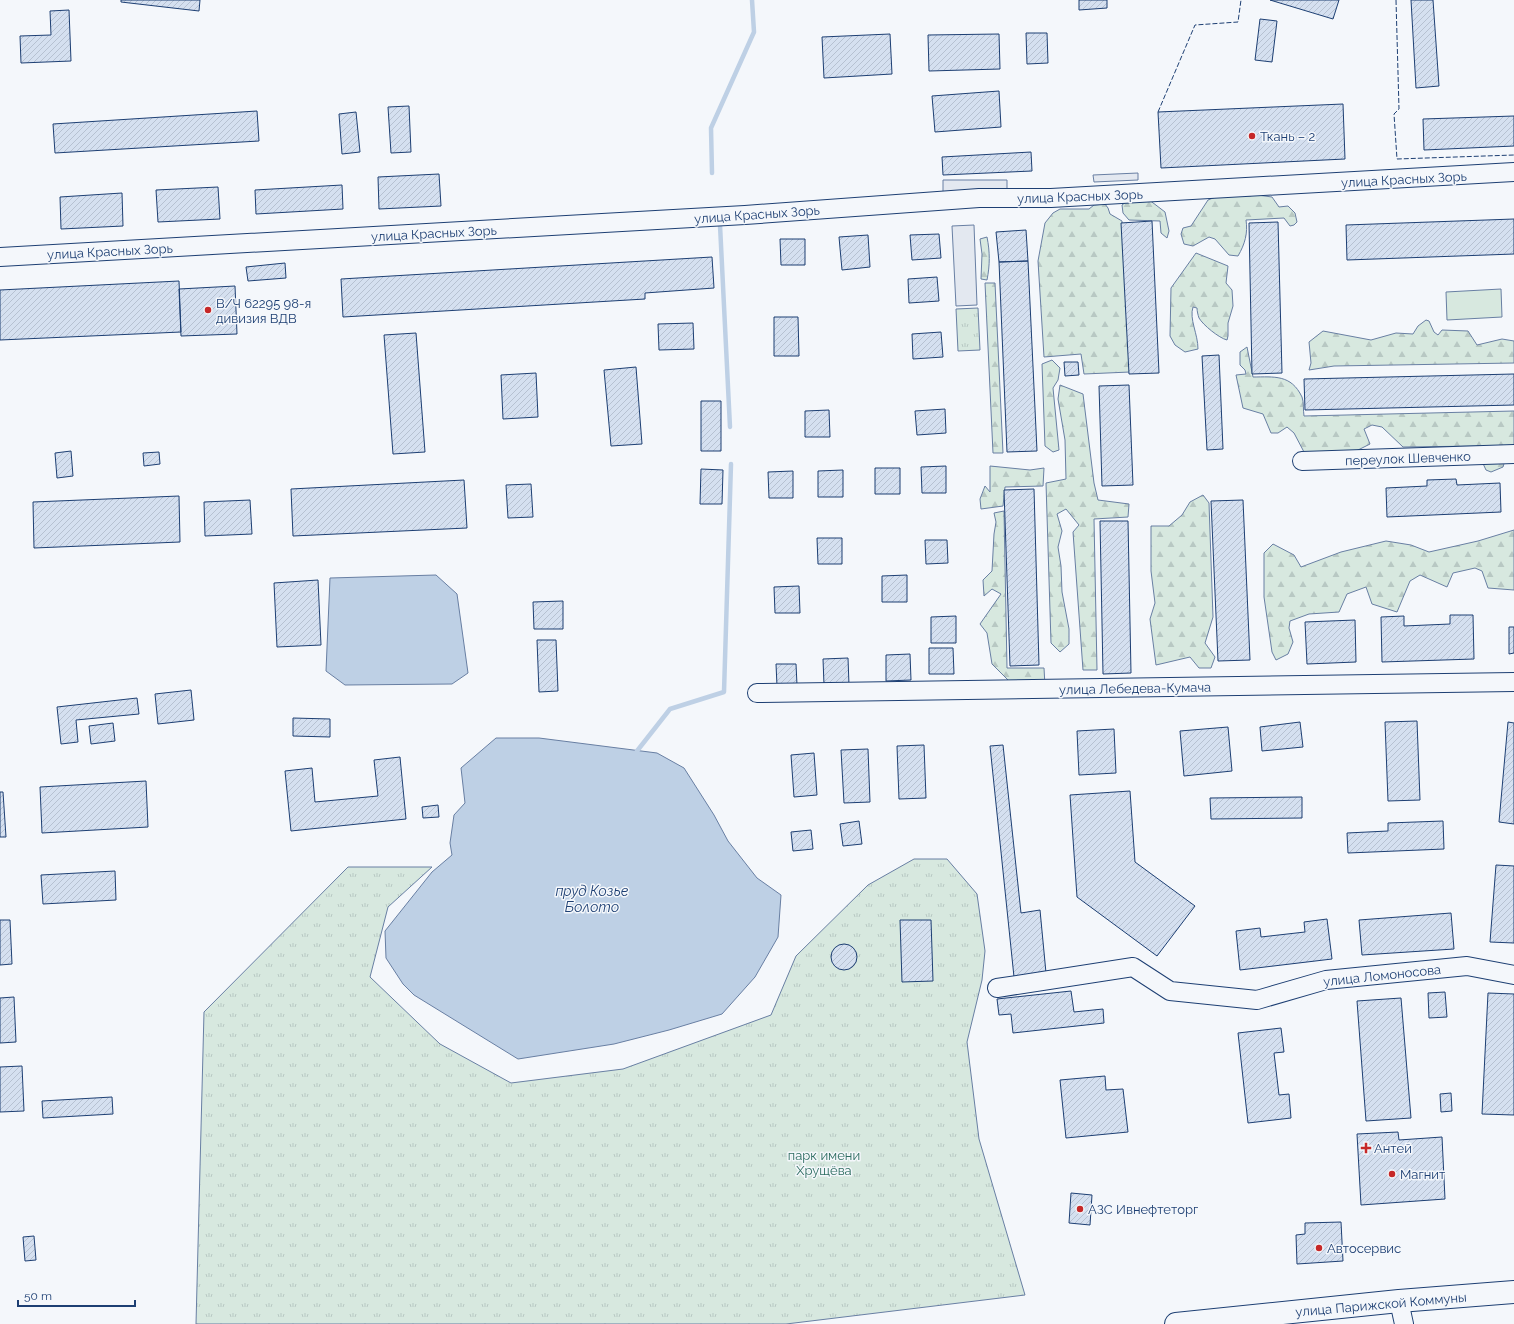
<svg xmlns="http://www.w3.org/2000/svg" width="1514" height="1324" font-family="Raleway,sans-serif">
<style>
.grass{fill:url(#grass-tufts);stroke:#687fa3}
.forest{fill:url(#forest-firs);stroke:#687fa3}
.pitch{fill:#d7e8df;stroke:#687fa3}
.parking{fill:#e3e8f0;stroke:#687fa3}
.water{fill:#bed0e5;stroke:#687fa3}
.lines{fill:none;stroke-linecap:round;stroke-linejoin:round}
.stream{stroke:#bed0e5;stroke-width:4.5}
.building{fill:url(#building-hatch);stroke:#1d3f73}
.minor-casing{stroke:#1d3f73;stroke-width:20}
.major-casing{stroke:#1d3f73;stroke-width:24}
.minor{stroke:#f4f7fb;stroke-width:18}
.major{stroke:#f4f7fb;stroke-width:22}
.fence{stroke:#1d3f73;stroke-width:1;stroke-dasharray:5 2;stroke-linecap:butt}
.poi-dot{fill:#c62828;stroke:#f4f7fb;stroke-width:1.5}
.labels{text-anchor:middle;stroke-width:3;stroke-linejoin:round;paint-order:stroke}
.poi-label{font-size:13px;fill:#1d3f73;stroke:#f4f7fb;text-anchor:start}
.street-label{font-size:13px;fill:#1d3f73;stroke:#f4f7fb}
.park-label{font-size:13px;fill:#2c6c60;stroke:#f4f7fb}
.water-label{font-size:14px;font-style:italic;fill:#1d3f73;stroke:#f4f7fb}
</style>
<defs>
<pattern id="grass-tufts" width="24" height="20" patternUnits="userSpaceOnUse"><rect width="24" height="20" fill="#d7e8df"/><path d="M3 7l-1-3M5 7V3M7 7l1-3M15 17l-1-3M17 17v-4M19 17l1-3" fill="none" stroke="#b8c8c3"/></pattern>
<pattern id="forest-firs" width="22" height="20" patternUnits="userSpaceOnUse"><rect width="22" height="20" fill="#d7e8df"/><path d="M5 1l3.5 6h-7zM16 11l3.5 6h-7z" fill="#b8c8c3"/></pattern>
<pattern id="building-hatch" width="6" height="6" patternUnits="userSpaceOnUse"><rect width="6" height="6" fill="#d5e0f0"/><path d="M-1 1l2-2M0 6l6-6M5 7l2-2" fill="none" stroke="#b6c1d1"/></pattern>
</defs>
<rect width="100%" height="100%" fill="#f4f7fb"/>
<path class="grass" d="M978,308L980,350L958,351L956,309Z
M914,859H947L977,894L985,951L982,980L967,1042L979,1139L1025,1295L786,1324H196L204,1012L348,867H432L388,907L370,977L440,1044L511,1083L623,1069L771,1015L796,956L868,885Z"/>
<path class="forest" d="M1250,194L1272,197L1279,207L1288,206L1295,213L1297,222L1294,225L1290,226L1284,218L1246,220C1248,233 1245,244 1238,256L1229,255L1215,239L1209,237L1193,246L1184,244L1181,234L1183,228L1191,226L1208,200L1218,196Z
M1148,199L1165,212L1169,231L1167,238L1161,233L1160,221L1129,220L1123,213L1122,205L1126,202Z
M1105,204L1108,208L1110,214L1122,221L1130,372L1084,374L1081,354L1044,357L1038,261L1045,223L1053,213L1060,209H1089L1094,205Z
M987,237C990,252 990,265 987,280L981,279L982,254L980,239Z
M1196,253L1228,266L1226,283L1232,290L1233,306L1228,323V336L1227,340C1219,338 1203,325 1199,318C1198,315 1197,311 1197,308L1193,307C1189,319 1198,334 1198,349L1185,352L1175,345L1170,336L1171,288Z
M985,283H995L1003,453H993Z
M1426,320L1429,321L1434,332L1438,335L1442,330L1468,331L1477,345L1502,339L1514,341V363L1334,366L1309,370L1311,363L1309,342L1323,331L1371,340L1396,333L1413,334L1418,326Z
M1247,347L1253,377C1274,377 1291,374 1302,397C1304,402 1303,410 1304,416L1514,411V448L1506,457L1503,467L1491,472L1486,470L1480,457L1479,446L1403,447L1382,427L1372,425L1364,429L1370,444L1356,451L1330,455L1304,452L1294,433L1287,427L1278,433H1271L1263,414L1243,408L1236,375L1246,374L1245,370L1240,365V352Z
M1052,360L1060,368L1058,380L1053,388L1059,450L1053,452L1045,446L1042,364Z
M1060,385L1083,394L1094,483L1098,500L1129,504L1128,517L1094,519L1097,670H1083L1073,532L1079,525L1066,509L1057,514L1062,531L1058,547L1061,566L1062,592L1069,629V644L1060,652L1051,643L1046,483L1066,479L1065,440L1058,399Z
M990,466L1030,470L1044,468L1043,486L1005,487L1003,506L981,509L980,499L985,486L990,492Z
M1203,495L1209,503L1213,617L1205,643L1215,657L1211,668H1199L1190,657L1156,665L1150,619L1155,603L1151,571V526H1169L1182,515L1190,502Z
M1004,511L1007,668H1044L1045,686L1009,681L992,664L987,633L980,624L1001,594L992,589L984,596L983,580L992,571L994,534L996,522L994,513Z
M1514,530V590L1488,588L1482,571L1475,568L1453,573L1447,587L1420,575L1410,581L1397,612L1372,604L1366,587L1347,594L1339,612L1309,614L1290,621L1289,628L1293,642L1288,654L1276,660L1272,652L1264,597V553L1273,544L1294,555L1301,567L1341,552L1386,541L1411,545L1429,552L1478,541Z"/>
<path class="pitch" d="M1501,289L1502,317L1447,320L1446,292Z"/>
<path class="parking" d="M1138,173V180L1094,182L1093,175Z
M943,180H1007V194H943Z
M974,225L977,305L956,306L952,226Z"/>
<path class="water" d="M436,575L457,594L468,673L452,684L345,685L326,671L330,578Z
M496,738H539L657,753L684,768L714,815L728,841L757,878L781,895L778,937L755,977L722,1014L669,1030L614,1044L518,1059L414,995L403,984L386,958L385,931L432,872L452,855L450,843L454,815L465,803L461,768Z"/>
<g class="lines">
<path class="stream" d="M712,173L711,128L754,32L752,0
M720,225L730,427
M637,751L670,709L724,692L731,464"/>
</g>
<path class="building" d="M121,0H200L199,11L121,2Z
M1079,0H1107V8L1079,10Z
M1270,0H1339L1333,19Z
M1411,0H1433L1439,86L1416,88Z
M69,10L71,61L21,63L20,36L51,35L50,11Z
M1260,19L1277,21L1272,62L1255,60Z
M1026,33H1047L1048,63L1027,64Z
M890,34L892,74L824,78L822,37Z
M999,34L1000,69L929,71L928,35Z
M999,91L1001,127L935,132L932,96Z
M1343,104L1345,159L1161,168L1158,112Z
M409,106L411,152L391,153L388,107Z
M257,111L259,141L55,153L53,124Z
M356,112L360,152L342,154L339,114Z
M1514,116V146L1424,150L1423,119Z
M1031,152L1032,171L943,175L942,157Z
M439,174L441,206L379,209L378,177Z
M342,185L343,209L256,214L255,190Z
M218,187L220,219L158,222L156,190Z
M122,193L123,226L61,229L60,197Z
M1514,219V254L1347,260L1346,225Z
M1152,221L1159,373L1129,374L1121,223Z
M1278,222L1282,373L1252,374L1249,223Z
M1026,230L1028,261L999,262L996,232Z
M939,234L941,258L912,260L910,235Z
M868,235L870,267L842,270L839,237Z
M780,239H805V265H781Z
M712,257L714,288L645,293V299L343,317L341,279Z
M1028,261L1037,451L1007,452L999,262Z
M285,263L286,278L248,281L246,267Z
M937,277L939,301L909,303L908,279Z
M179,281L181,332L0,340V290Z
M235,286L237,334L181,336L179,289Z
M774,317H798L799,356H774Z
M693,323L694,349L659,350L658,324Z
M941,332L943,357L913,359L912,334Z
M416,333L425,452L393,454L384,335Z
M1219,355L1223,449L1207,450L1202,356Z
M1064,362H1078L1079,375L1065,376Z
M636,367L642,444L611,446L604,370Z
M536,373L538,417L503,419L501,375Z
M1514,374V405L1305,410L1304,379Z
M1129,385L1133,485L1102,486L1099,386Z
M701,401H721V451H701Z
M945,409L946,433L917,435L915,411Z
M829,410L830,437H805V411Z
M71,451L73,476L57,478L55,453Z
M159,452L160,464L144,466L143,453Z
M946,466V493H922L921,467Z
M875,468H900V494H875Z
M701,469L723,470L722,504H700Z
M843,470V497H818V471Z
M793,471V498H769L768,472Z
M1456,479L1457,485L1500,483L1501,512L1387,517L1386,488L1427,486V480Z
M464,480L467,528L293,536L291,489Z
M531,484L533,517L508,518L506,485Z
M1034,489L1039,665L1010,666L1004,490Z
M179,496L180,542L34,548L33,502Z
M250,500L252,534L205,536L204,502Z
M1243,500L1250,660L1218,661L1211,501Z
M1100,521H1128L1131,673L1103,674Z
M817,538H842V564H818Z
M925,540H947L948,563L926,564Z
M907,575V602H882V576Z
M318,580L321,645L277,647L274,583Z
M799,586L800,613H775L774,587Z
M563,601V629H534L533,602Z
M1450,615H1473L1474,659L1382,662L1381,617L1404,616V626L1450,624Z
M956,616V643H931V617Z
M1355,620L1356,662L1307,664L1305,622Z
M1509,627H1514V653L1509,654Z
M537,640H556L558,691L539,692Z
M929,648H953L954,674H929Z
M910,654L911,680L886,681V655Z
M848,658L849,685H824L823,659Z
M776,664H796L797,685L777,686Z
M191,690L194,720L158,724L155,694Z
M137,698L139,714L76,720L78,742L61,744L57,707Z
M293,718L330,719V737L293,736Z
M1417,721L1420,800L1388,801L1385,722Z
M1300,722L1303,747L1262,751L1260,727Z
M1508,722L1514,723V824L1499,822Z
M113,723L115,741L91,744L89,726Z
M1228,727L1232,771L1184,776L1180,731Z
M1114,729L1116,773L1079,775L1077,731Z
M924,745L926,798L899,799L897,746Z
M1003,745L1021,913L1040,910L1046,973L1014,977L990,746Z
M868,749L870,802L844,803L841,750Z
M814,753L817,795L794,797L791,755Z
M400,757L406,819L291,831L285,771L312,768L315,802L378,796L374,760Z
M146,781L148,827L42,833L40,787Z
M1130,791L1135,862L1195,906L1157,956L1077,897L1070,795Z
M0,792H3L6,837H0Z
M1302,797V818L1211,819L1210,798Z
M438,805L439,817L423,818L422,807Z
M859,821L862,844L843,846L840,824Z
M1443,821L1444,849L1348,853L1347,833L1388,831V823Z
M811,830L813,849L793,851L791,832Z
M1496,865L1514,866V943L1490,942Z
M115,871L116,900L43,904L41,875Z
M1451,913L1454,949L1362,955L1359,920Z
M1327,919L1332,959L1240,970L1236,931L1260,928L1261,937L1305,932L1304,922Z
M0,920H10L12,964L0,965Z
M900,920H931L933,981L902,982Z
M831 957a13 13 0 1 1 26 0a13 13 0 1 1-26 0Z
M1071,991L1074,1012L1103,1009L1104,1023L1013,1033L1011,1014L999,1015L997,999Z
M1445,992L1447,1017L1429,1018L1428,993Z
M1488,993L1514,994V1115L1482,1114Z
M14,997L16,1042L0,1043V998Z
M1401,998L1411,1118L1366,1121L1357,1001Z
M1281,1028L1284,1052L1274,1053L1279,1095L1289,1094L1291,1118L1248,1123L1238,1033Z
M22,1066L24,1111L0,1112V1067Z
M1105,1076L1106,1090L1123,1089L1128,1132L1066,1138L1060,1080Z
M1451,1093L1452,1111L1441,1112L1440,1094Z
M112,1097L113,1114L43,1118L42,1101Z
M1398,1132L1399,1140L1442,1137L1445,1199L1361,1205L1357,1134Z
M1071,1193L1092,1195L1090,1225L1069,1223Z
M1341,1222L1343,1261L1297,1264L1296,1235L1305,1234V1223Z
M34,1236L36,1260L25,1261L23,1237Z"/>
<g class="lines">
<g class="minor-casing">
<path id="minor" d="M0,257L745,215L979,198H1051L1514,172
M1302,461L1514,454
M757,693L1514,682
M997,988L1133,967L1170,991L1257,1000L1326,980L1467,966L1514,975
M1399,1301L1404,1324"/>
</g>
<g class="major-casing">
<path id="major" d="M1176,1324L1399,1301L1514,1292"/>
</g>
<use href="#minor" class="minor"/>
<use href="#major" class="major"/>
<path class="fence" d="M1396,0L1399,109L1394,114L1397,159L1514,155
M1158,112L1195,25L1238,22L1241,0"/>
</g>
<g class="poi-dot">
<circle cx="1252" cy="136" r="4"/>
<circle cx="208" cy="310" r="4"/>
<path d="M1364 1142h4v4h4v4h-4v4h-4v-4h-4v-4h4z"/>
<circle cx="1392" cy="1174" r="4"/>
<circle cx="1080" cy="1209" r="4"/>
<circle cx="1319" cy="1248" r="4"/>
</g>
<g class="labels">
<g class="poi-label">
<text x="1260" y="141">Ткань – 2</text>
<text x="216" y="308">В/Ч 62295 98-я<tspan x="216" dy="15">дивизия ВДВ</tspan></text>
<text x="1374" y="1153">Антей</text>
<text x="1400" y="1179">Магнит</text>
<text x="1088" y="1214">АЗС Ивнефтеторг</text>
<text x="1327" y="1253">Автосервис</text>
</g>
<g class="street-label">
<text transform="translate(1404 179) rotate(-3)" y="5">улица Красных Зорь</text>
<text transform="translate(1080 196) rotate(-2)" y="5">улица Красных Зорь</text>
<text transform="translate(757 214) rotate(-4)" y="5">улица Красных Зорь</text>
<text transform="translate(434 233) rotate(-3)" y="5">улица Красных Зорь</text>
<text transform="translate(110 251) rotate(-3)" y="5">улица Красных Зорь</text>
<text transform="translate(1408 458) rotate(-2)" y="5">переулок Шевченко</text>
<text transform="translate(1135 688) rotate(-1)" y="5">улица Лебедева-Кумача</text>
<text transform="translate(1382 975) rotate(-6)" y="5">улица Ломоносова</text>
<text transform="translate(1381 1304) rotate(-5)" y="5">улица Парижской Коммуны</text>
</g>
<g class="park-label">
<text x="824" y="1160">парк имени<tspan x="824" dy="15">Хрущёва</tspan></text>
</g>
<g class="water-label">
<text x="592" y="896">пруд Козье<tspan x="592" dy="16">Болото</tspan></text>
</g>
</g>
<path d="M18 1300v6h117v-6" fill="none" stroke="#1d3f73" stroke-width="2"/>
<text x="24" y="1300" font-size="12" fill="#1d3f73" stroke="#f4f7fb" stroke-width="3" paint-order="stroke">50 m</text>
</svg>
